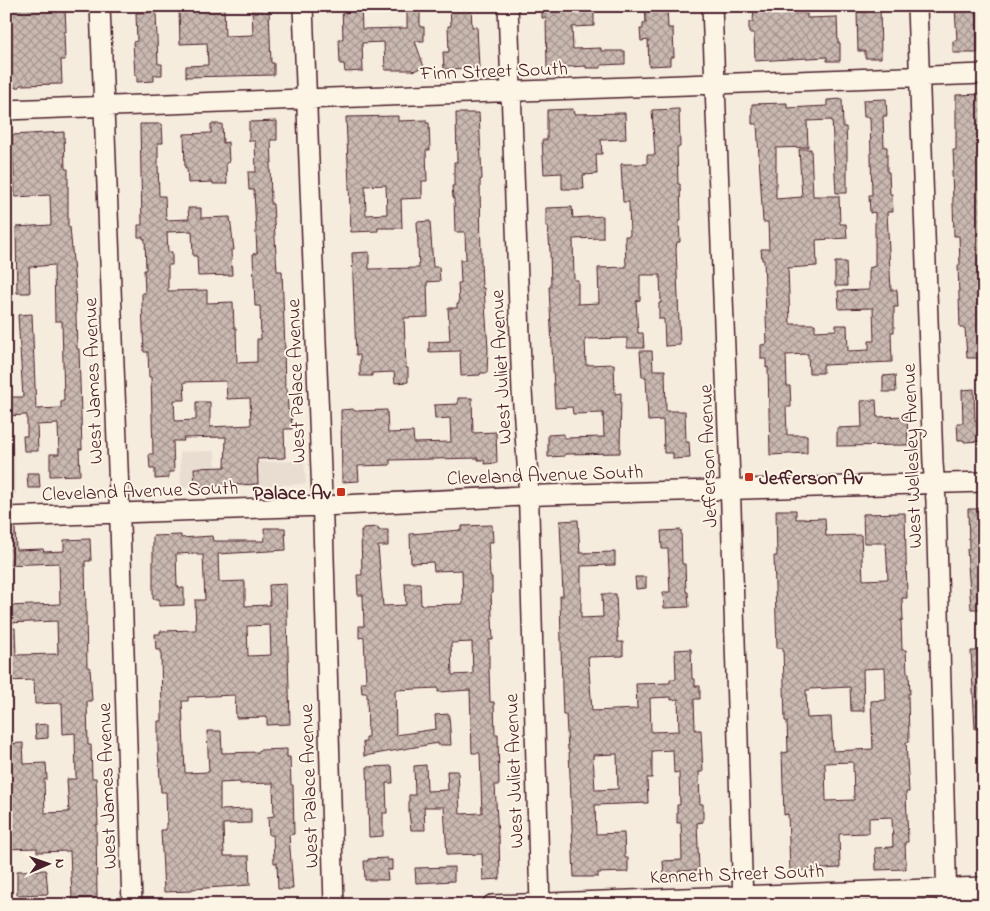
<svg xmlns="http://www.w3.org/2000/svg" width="990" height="911" font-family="'Indie Flower',sans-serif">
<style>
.built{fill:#e8ddd0}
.building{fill:url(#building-cross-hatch);stroke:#4a1f2b;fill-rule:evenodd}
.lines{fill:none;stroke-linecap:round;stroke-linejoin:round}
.minor-casing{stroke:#4a1f2b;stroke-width:22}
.minor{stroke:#fcf5e5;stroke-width:19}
.poi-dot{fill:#c8321e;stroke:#fcf5e5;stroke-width:2}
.labels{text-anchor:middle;stroke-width:4;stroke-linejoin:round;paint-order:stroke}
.street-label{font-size:20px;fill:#4a1f2b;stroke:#fcf5e5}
.poi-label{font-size:20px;font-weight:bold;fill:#4a1f2b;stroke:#fcf5e5;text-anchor:start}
</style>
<defs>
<pattern id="building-cross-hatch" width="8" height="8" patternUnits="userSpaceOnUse" patternTransform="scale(1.25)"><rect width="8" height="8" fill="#cab9b1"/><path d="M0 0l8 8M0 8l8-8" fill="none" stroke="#a69690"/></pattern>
</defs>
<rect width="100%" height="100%" fill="#f5ecde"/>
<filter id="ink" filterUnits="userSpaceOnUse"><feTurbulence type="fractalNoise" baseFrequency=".02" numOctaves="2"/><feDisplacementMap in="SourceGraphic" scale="10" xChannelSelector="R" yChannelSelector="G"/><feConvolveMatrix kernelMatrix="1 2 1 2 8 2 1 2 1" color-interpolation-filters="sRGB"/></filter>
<g filter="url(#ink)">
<path class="built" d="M6,444H14L16,494H6Z
M215,451L217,487L181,488L180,452Z
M304,461L306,484L225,487L224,463Z"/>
<path class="building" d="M10,6H65L66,32H64L65,60H61L62,84L20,85V87L8,88L9,41H11Z
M206,6H221V8H224L225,36L253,35L252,10L269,9L271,63H274V75L186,77V66L208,65L207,43L180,44L179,9L206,8Z
M342,6H361L362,29L407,28V11H420V27H424V41H415L424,67L413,71L412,70H385L384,42L362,43L363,71L345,72L344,64H340L339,39H343Z
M450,6H471L472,27H477L479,68L444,69L443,52H449L448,26H451Z
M542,6H594V26L572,27L573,49L601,48V51H625V64L601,65V68H586V66L547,68L546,18H542Z
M645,6H667L668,28H673L674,57H670V65L649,66L648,40L641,41L640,29H643V23H646Z
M754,6H768V14L807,13V18L837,17L838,43H840V61H827V57L755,61L754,33H749V22H753Z
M867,6H880L881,58H865V51H858L857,12H867Z
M977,8V53H953V41L957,40L955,9Z
M156,12L158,64H162V75H154V81L137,82V75L135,76L133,42L137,41L136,13Z
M984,94V358H967L965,328H960L958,265H960L959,236H954L952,170H954L953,150H956V95Z
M842,99L843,127H846L847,149V193H836L832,120L807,121L808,147L776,148V199L802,197L799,149H811L813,196H839L840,224H846L847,238L816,240L817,266L788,268L790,324H815V331L836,330V325H847L848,351L869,350V341H874L873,308L839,309L838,291L869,290V268L875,266V212L870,213L869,195H872L870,117H864L863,100L886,99L887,116H883L884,147H887V172H889L890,194H892L893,212H887L891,290H897L898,307H894V332H891L892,362L823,365V373H809L808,354L786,355L787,386H790L791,407H786L787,435H807V453L770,455L768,367L766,368V359H761V345L767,344L764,260H762L761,249H769L768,222H763L757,124H752V104L787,103V108L827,106V100Z
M573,109L574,114L625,113L626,139L601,140L602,154H596L597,174L583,175L584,189H562V173L544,174L542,140H547V110Z
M679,109L680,147H677L678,184H680L681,221H679L680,242H677L676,249L680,345L665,346L664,319H659V303H661L660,275H640V300L636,301L638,333H643L644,348H627V338L585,339L586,365L614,364L615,394L621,393L620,453L565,454V456L548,457V435L564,434V438L604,437L603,413L573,414L572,407L555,408L549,287H551L550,251L548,226H546V208L572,207L573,218L603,216V238L573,239L574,280H578V304L599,303L598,268L626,267L625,236H630L629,202H623L621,164H647V155H655L652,110Z
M456,113H479L482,179L480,180L481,260L482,288H484L488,349L487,373H480V375L461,376L460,351L429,352V342L450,341L448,308H457V304H459L458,283H461L460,260H466L465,232H455L454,198H453L452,186H454V162H457Z
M398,116V121L426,120V123H429L430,150H426L427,181H422V198L401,199L402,228H378V231L351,232L346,117ZM386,185L387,214L366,215L365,186Z
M277,121V140H271L272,163H270L271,204H273L277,271H282L285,349H284L285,388H287L288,410H291L292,429H284L285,458L257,459L258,484L195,487L194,468L225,467L226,437L183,438L184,441H173L174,472H169V478L155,479V469H150L149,454H153L151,377H149L148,352H144L142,303V293H145L144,270H146L145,239H143V237H138V225H142L140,124H162L163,143H158V164L159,196H165L166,220L189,219L188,208H201V218L230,217L234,250H231L232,275L198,276L197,256H193L192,231L167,232L168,252H172V265H168V291L207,290V303L233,302L234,328H236L237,363L257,362V339H261L260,306H255L253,254L257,253L254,190H249L248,172H256L255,141H249V122ZM226,381L227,399L250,398L251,425L210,427V402H196V420L175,421L174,400H185L184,382Z
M211,124H222L223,143L228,142L229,162L226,163L227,184H213V182L188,183L187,168H185L184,134L211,133Z
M64,132L65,169H68V227H70L75,284L77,349H79L82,449H79L80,475L50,476V454H59L58,424L37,425L38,451H24L23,436H27V415L6,416V397H23L18,315L32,314L36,409L61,408V401H64L62,321H55L54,265L29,267L30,293H17L16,227L51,225L50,195L15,197L12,135Z
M430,221L433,267H439L440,281L427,282L428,317L404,318L406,368H408V382L395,383L394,372L372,373V376H360V355H356L352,253L369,252V269L419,268L417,222Z
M835,262H846L847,286H835Z
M640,351H652L653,370H665L666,411H685L686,442H689L690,458L673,459V453H664L663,420L648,421L646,377H642Z
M895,375L896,392H883V376Z
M974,389L975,421L984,420V441L964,442V440H958L957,423H963L962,390Z
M458,398H472L473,433L496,432L497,463L485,464L484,460H478V458L390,460V465L358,466L359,481L342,482L341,410L353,409L354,411L387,410L388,433L413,432L414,443L451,442L450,418L435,419L434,405L458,404Z
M876,400L877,417L907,416L908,445L837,446V428L862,427L861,401Z
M27,473H39L40,488H28Z
M968,509H984V609H971L967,549H969Z
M776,510H796V519L825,518L826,536L861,535L863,580L888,579L886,543H864L863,514L905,513L907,598H902L903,620H901L902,650H906L907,673H909L910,694H908L909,742H906L909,792H906L908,842H905L906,869L876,870L875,848L893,847L892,817L869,818V833L839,834L840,868L790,871L788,814L784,815L782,753L788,752L787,721H785L783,648H777L774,556H777ZM885,668L886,700L871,701L873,749L833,751L831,717L807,718L806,690H810V689L850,687L851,711H864L863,669ZM853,762L854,800L826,801L825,763Z
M578,520L580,553L615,552V565L581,566V618L603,617L602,594H616L618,642H623V656L588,657L592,711L637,709L636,684L670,683V679H676L675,650L691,649L692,679H695V686H700V699H694L695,730H701L703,772H699L700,804H703V822L697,823L699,870L679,871V876H664L663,861L682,860L681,823H677V805H680L679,772L674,773L673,750L652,751V778H647L648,803L595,805L596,834L624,833L625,858H628V872L598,873V877H574L569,750H568L566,715H563L562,689L560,596H563L560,521ZM671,697V700L678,699L679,731L651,732L650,698ZM617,754L618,789L595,790L593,755Z
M492,525L493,542H488L490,577H492V593H491L493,640H489V668L490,702H494L495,734H498L499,785H495L498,837H499L500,879L483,880L482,854L447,855L444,807H424L425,830H411L409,812V795H415L414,766L426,765L427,791L448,790L447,771H458L460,814L482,813L480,753H472L470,690L438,692V688L395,690L396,735L436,729L435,715L449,714L451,745H438V743L364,756L363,742H366V737H368L367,693H362L361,682H366L364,637L359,638V626H364L363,595H358L357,575H362L361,531H363V528L378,527V530H388V546H378L383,606L406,605L405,583H420L421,605L463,604L462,570L434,571L433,562L411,563L410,534L462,530V526ZM472,642L473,674L452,675L451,643Z
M6,528H15L16,550L43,549L44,552L64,551V540L90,539L91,561H85L87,667H90L92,701H87L88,745H91L92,778H96L98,825H96L97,898L72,899L70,851L37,852V848L6,849V807H9L6,744L23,743L24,764L46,763L47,779H44L45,813L69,812L67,779H76L75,733L63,734L62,703L35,704L34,680L6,681V629L15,628L16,655L58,654L57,621L6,623V606L60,604L59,563L6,565Z
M264,528H285L286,550L218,554L219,582L245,581V606L270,605L269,585L286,584L290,724L267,725V717L236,718L235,695L188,697V701H182L185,773L209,772L207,731H221L222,753L259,752V750L287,749V757H290L291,785H293L294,834L289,835L293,889H278L277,863H274L273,835H269L268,817L274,816L273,783L240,784V782L220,783V810L251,809V823L223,824L224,856H249L250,885L192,889V891L164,892L161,830H166V823H167L166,792H161L158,750V721H162L161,650H156L155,634H160V631L196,630L195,600H205L203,555H197V553L176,554L177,586H178L179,588H184V605L159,606V599H153V536L181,535V538L212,536L213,541H265ZM270,625L271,655L248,656L247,626Z
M681,530L682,564H685L686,592H688L689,607L664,608L663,592H670L668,549H662L661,531Z
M635,577H646V588L636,589Z
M971,651H984V728L975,729Z
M48,724V738L36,739L35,725Z
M392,766L393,783H386L387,813H383V836L369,837L367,767Z
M387,858V860H392V870H387L388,880H365L364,861H368V859Z
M454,867V881L416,883L415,868Z
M46,870L48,894L17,895V871Z"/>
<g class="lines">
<g class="minor-casing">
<path id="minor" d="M100,6L119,493L132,905
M303,6L323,523L334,905
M508,6L522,391L528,477L540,905
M712,6L731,508L743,905
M917,6L933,463L936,501L947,905
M6,110L984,74
M6,517L322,506L544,495L984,482
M492,905L984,887"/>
</g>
<use href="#minor" class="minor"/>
</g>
</g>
<g class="poi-dot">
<rect x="744" y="472" width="10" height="10" rx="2.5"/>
<rect x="336" y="487" width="10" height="10" rx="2.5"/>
</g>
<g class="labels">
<g class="street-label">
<text transform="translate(494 70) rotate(-2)" y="7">Finn Street South</text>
<text transform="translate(500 367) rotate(-93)" y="7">West Juliet Avenue</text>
<text transform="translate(92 381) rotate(-92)" y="7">West James Avenue</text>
<text transform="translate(295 381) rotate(-92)" y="7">West Palace Avenue</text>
<text transform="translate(707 456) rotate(-92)" y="7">Jefferson Avenue</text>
<text transform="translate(911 456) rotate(-92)" y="7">West Wellesley Avenue</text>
<text transform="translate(545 474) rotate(-2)" y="7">Cleveland Avenue South</text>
<text transform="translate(140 490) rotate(-2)" y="7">Cleveland Avenue South</text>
<text transform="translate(513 771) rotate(-92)" y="7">West Juliet Avenue</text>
<text transform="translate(106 786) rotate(-92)" y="7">West James Avenue</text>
<text transform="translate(308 786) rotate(-92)" y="7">West Palace Avenue</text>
<text transform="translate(737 873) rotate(-2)" y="7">Kenneth Street South</text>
</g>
<g class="poi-label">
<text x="759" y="484">Jefferson Av</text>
<text x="331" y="499" text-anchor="end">Palace Av</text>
</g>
</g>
<rect width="990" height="911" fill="none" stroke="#fcf5e5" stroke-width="25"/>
<rect x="12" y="12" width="965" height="886" fill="none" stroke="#4a1f2b" stroke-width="2" filter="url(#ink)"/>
<g transform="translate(48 864) rotate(88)" stroke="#fcf5e5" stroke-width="4" paint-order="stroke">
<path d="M0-4L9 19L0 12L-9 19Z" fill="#4a1f2b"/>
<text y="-8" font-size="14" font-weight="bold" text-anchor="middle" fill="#4a1f2b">N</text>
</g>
</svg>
